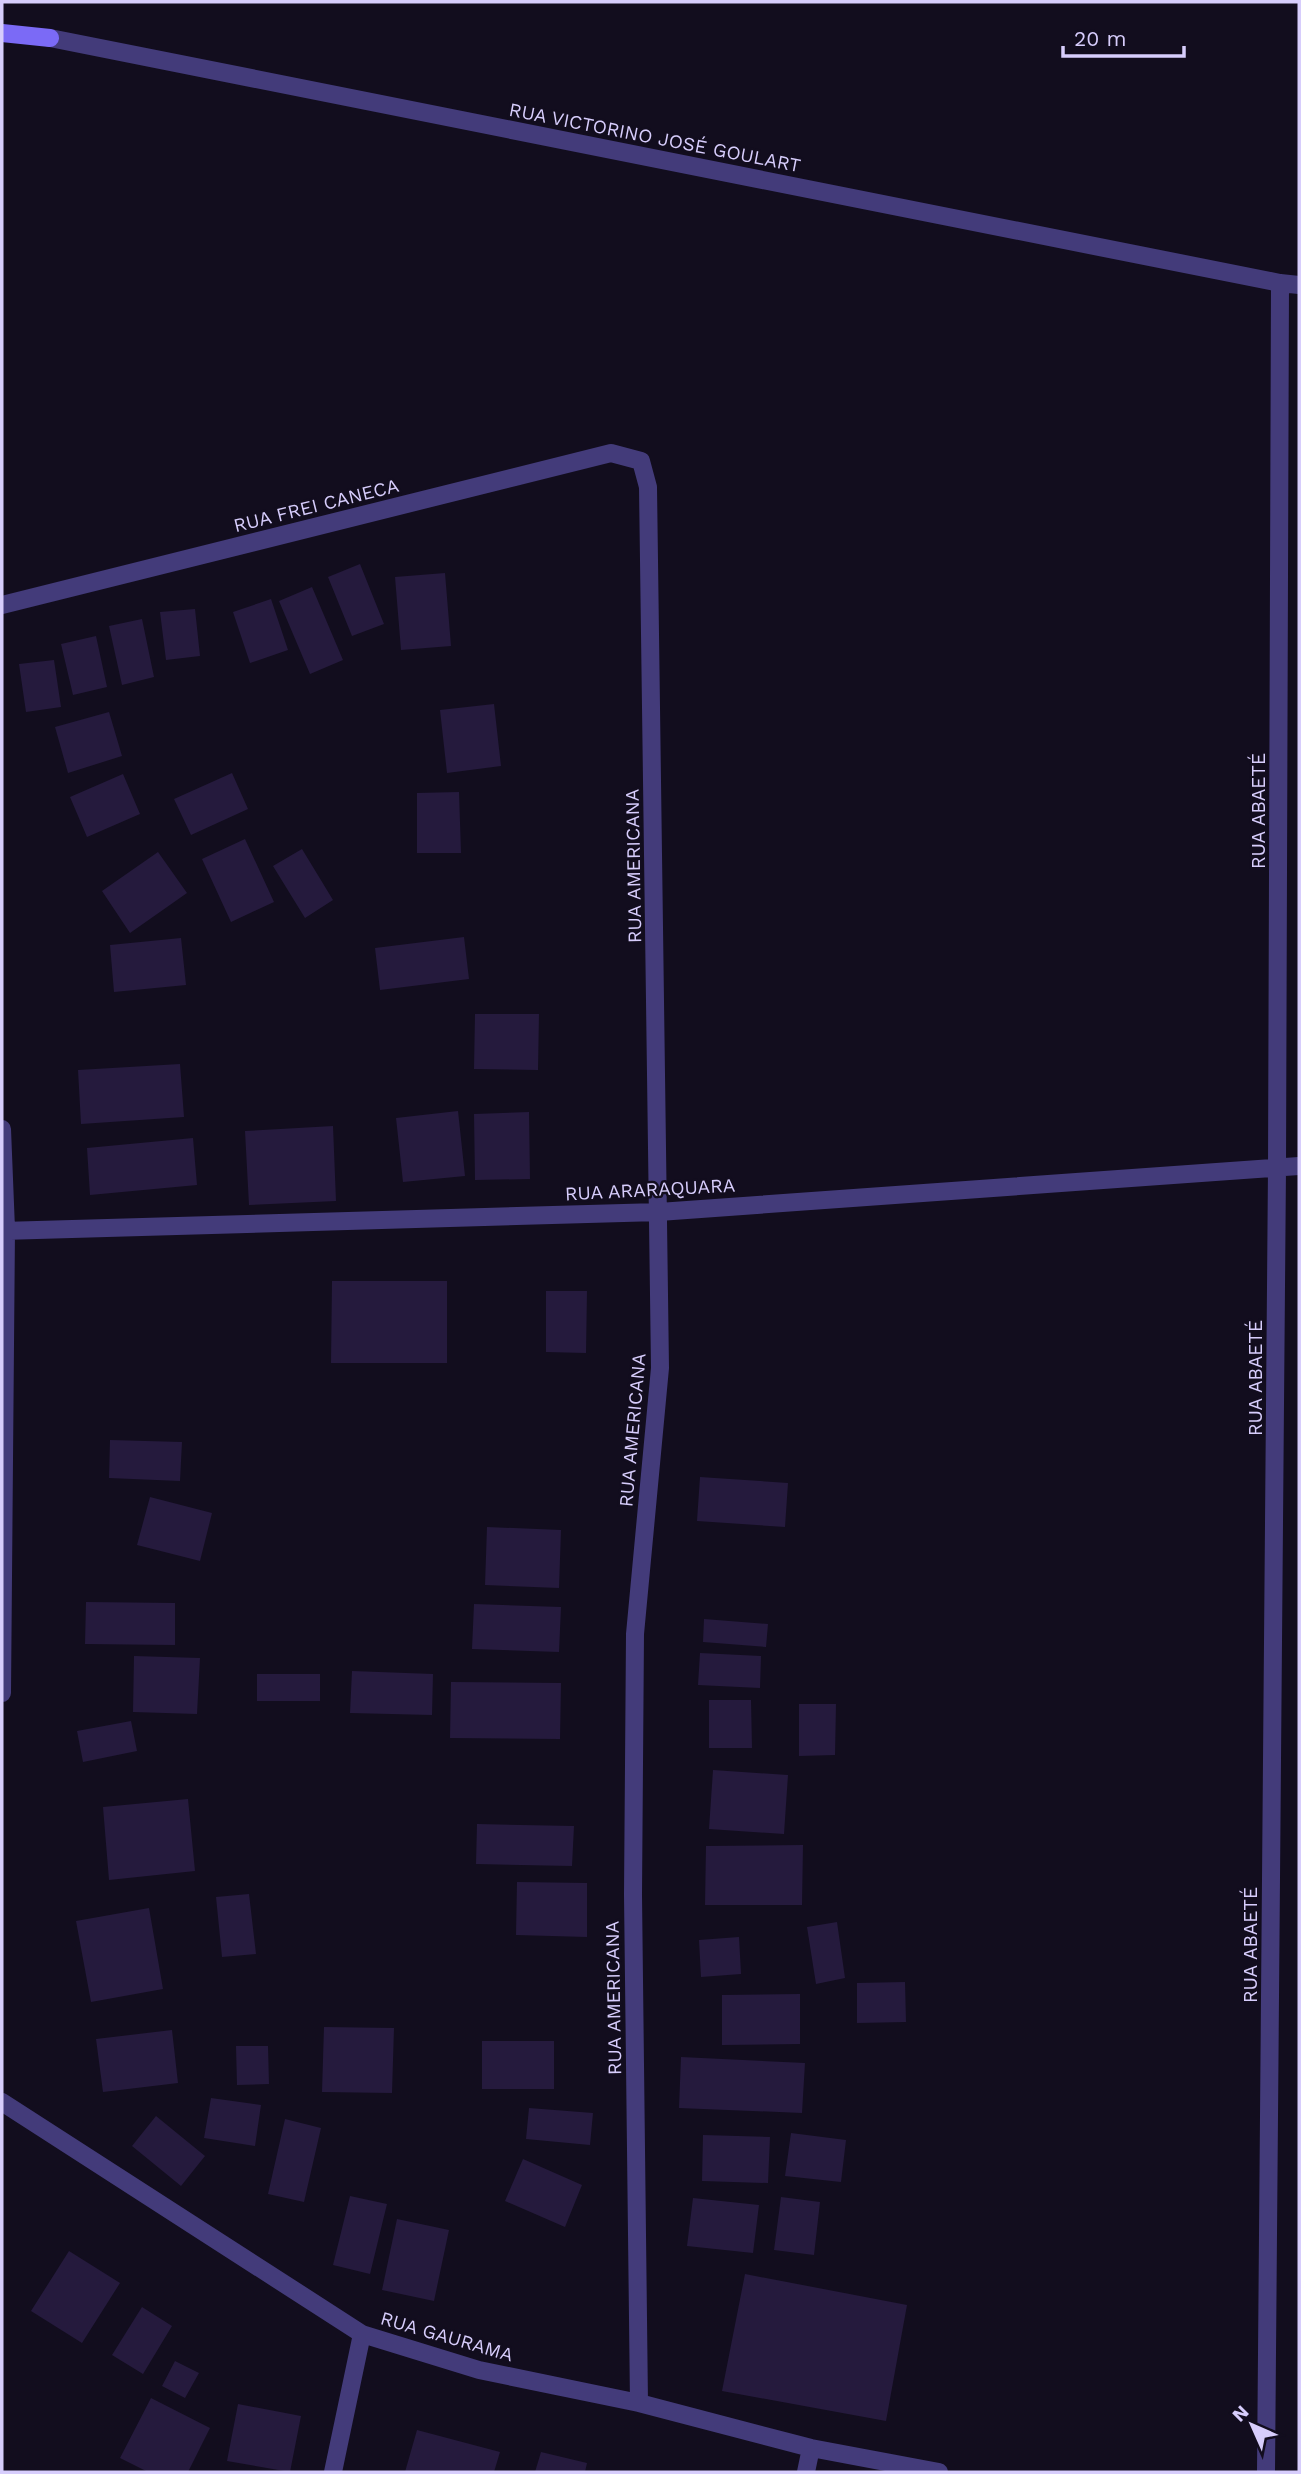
<svg xmlns="http://www.w3.org/2000/svg" width="1301" height="2474" font-family="'Work Sans',sans-serif">
<style>
.building{fill:#251a3d}
.lines{fill:none;stroke-linecap:round;stroke-linejoin:round}
.street{stroke:#433b7a;stroke-width:18}
.secondary{stroke:#7b6af6;stroke-width:18}
.labels{text-anchor:middle;stroke-width:5;stroke-linejoin:round;paint-order:stroke}
.street-label{font-size:19px;fill:#d7cdfc;stroke:#120d1e}
</style>
<rect width="100%" height="100%" fill="#120d1e"/>
<path class="building" d="M360,564L384,624L352,636L328,577Z
M445,573L451,646L401,650L395,577Z
M312,587L343,660L310,674L279,601Z
M271,599L288,650L250,663L233,612Z
M195,609L200,656L166,660L160,612Z
M142,619L154,677L122,685L109,626Z
M96,636L107,687L73,695L61,644Z
M54,660L61,707L26,712L19,664Z
M494,704L501,766L447,773L440,710Z
M109,712L122,756L68,773L55,727Z
M232,773L248,809L191,835L174,799Z
M123,774L140,814L87,837L70,797Z
M459,792L461,853H417V793Z
M245,839L274,902L231,922L202,859Z
M302,849L333,900L305,918L273,866Z
M158,852L187,893L130,933L102,891Z
M464,937L469,979L380,990L375,948Z
M181,938L186,985L114,992L110,945Z
M475,1014H539L538,1070L474,1069Z
M180,1064L184,1117L81,1124L78,1070Z
M458,1111L465,1176L403,1182L396,1118Z
M529,1112L530,1179L475,1180L474,1114Z
M333,1126L336,1201L249,1205L245,1131Z
M193,1138L197,1185L90,1195L87,1148Z
M332,1281H447V1363H331Z
M546,1291H587L586,1353L546,1352Z
M110,1440L182,1442L180,1481L109,1478Z
M700,1477L788,1483L785,1527L697,1521Z
M150,1497L212,1513L200,1561L137,1545Z
M487,1527L561,1530L559,1588L485,1585Z
M86,1602L175,1603V1645L85,1644Z
M474,1604L561,1607L559,1652L472,1649Z
M704,1619L768,1624L766,1647L703,1642Z
M700,1653L761,1656L760,1688L698,1685Z
M134,1656L200,1658L197,1714L133,1712Z
M352,1671L433,1674L432,1715L350,1713Z
M257,1674H320V1701H257Z
M451,1682L561,1683L560,1739L450,1738Z
M709,1700H751L752,1748H709Z
M799,1704H836L835,1755L799,1756Z
M131,1721L137,1751L83,1762L77,1731Z
M713,1770L788,1775L784,1834L709,1829Z
M188,1799L195,1871L109,1880L103,1807Z
M477,1824L574,1826L572,1866L476,1864Z
M803,1845L802,1905H705L706,1846Z
M517,1882L587,1883V1937L516,1935Z
M249,1894L256,1954L222,1957L216,1897Z
M149,1908L163,1989L91,2002L76,1921Z
M837,1922L845,1978L816,1984L807,1927Z
M739,1937L741,1974L701,1977L699,1940Z
M905,1982L906,2022L857,2023V1983Z
M800,1994V2044L722,2045V1995Z
M324,2027L394,2028L392,2093L322,2092Z
M172,2030L178,2083L103,2092L96,2039Z
M482,2041H554V2089H482Z
M236,2046H268L269,2084L237,2085Z
M681,2057L805,2063L802,2113L679,2108Z
M211,2098L261,2105L255,2146L204,2138Z
M529,2108L593,2113L590,2145L526,2139Z
M156,2116L205,2156L181,2186L132,2146Z
M285,2119L321,2128L304,2202L268,2194Z
M791,2133L846,2140L841,2182L785,2176Z
M703,2135L770,2137L768,2183L702,2181Z
M523,2159L582,2185L565,2227L505,2201Z
M350,2196L387,2204L370,2274L333,2265Z
M781,2197L820,2202L814,2255L774,2250Z
M693,2198L759,2205L753,2253L687,2246Z
M397,2219L449,2230L434,2301L382,2290Z
M69,2251L120,2283L82,2343L31,2311Z
M745,2274L907,2305L886,2421L722,2391Z
M142,2307L172,2326L143,2374L112,2355Z
M175,2361L199,2373L185,2398L162,2386Z
M151,2398L210,2428L188,2472H148L120,2458Z
M238,2404L301,2416L290,2472L227,2461Z
M417,2430L500,2452L494,2472H405Z
M541,2452L587,2463L585,2472H535Z"/>
<g class="lines">
<path class="street" d="M50,38L1280,283L1299,285
M2,605L611,453L641,461L648,487L660,1368L635,1634L633,1895L639,2403
M2,1129L6,1229L2,1693
M2,1231L659,1212L1299,1166
M2,2102L362,2334L479,2370L639,2403L811,2448L939,2472
M333,2472L362,2334
M806,2472L811,2448
M1266,2472L1277,1168L1280,283"/>
<path class="secondary" d="M2,33L50,38"/>
</g>
<g class="labels">
<g class="street-label">
<text transform="translate(655 137) rotate(11)" y="7">RUA VICTORINO JOSÉ GOULART</text>
<text transform="translate(316 505) rotate(-14)" y="7">RUA FREI CANECA</text>
<text transform="translate(1258 811) rotate(-90)" y="7">RUA ABAETÉ</text>
<text transform="translate(633 866) rotate(-91)" y="7">RUA AMERICANA</text>
<text transform="translate(650 1189) rotate(-3)" y="7">RUA ARARAQUARA</text>
<text transform="translate(1255 1378) rotate(-90)" y="7">RUA ABAETÉ</text>
<text transform="translate(632 1430) rotate(-85)" y="7">RUA AMERICANA</text>
<text transform="translate(1250 1945) rotate(-90)" y="7">RUA ABAETÉ</text>
<text transform="translate(613 1998) rotate(-91)" y="7">RUA AMERICANA</text>
<text transform="translate(447 2336) rotate(16)" y="7">RUA GAURAMA</text>
</g>
</g>
<rect width="1301" height="2474" fill="none" stroke="#d7cdfc" stroke-width="7"/>
<g transform="translate(1252 2425) rotate(315)" stroke="#120d1e" stroke-width="5" paint-order="stroke">
<path d="M0-5L12 26L0 18L-12 26Z" fill="#d7cdfc"/>
<text y="-10" font-size="19" font-weight="bold" text-anchor="middle" fill="#d7cdfc">N</text>
</g>
<path d="M1063 46v10h121v-10" fill="none" stroke="#d7cdfc" stroke-width="3.5"/>
<text x="1074" y="46" font-size="21" fill="#d7cdfc" stroke="#120d1e" stroke-width="5" paint-order="stroke">20 m</text>
</svg>
